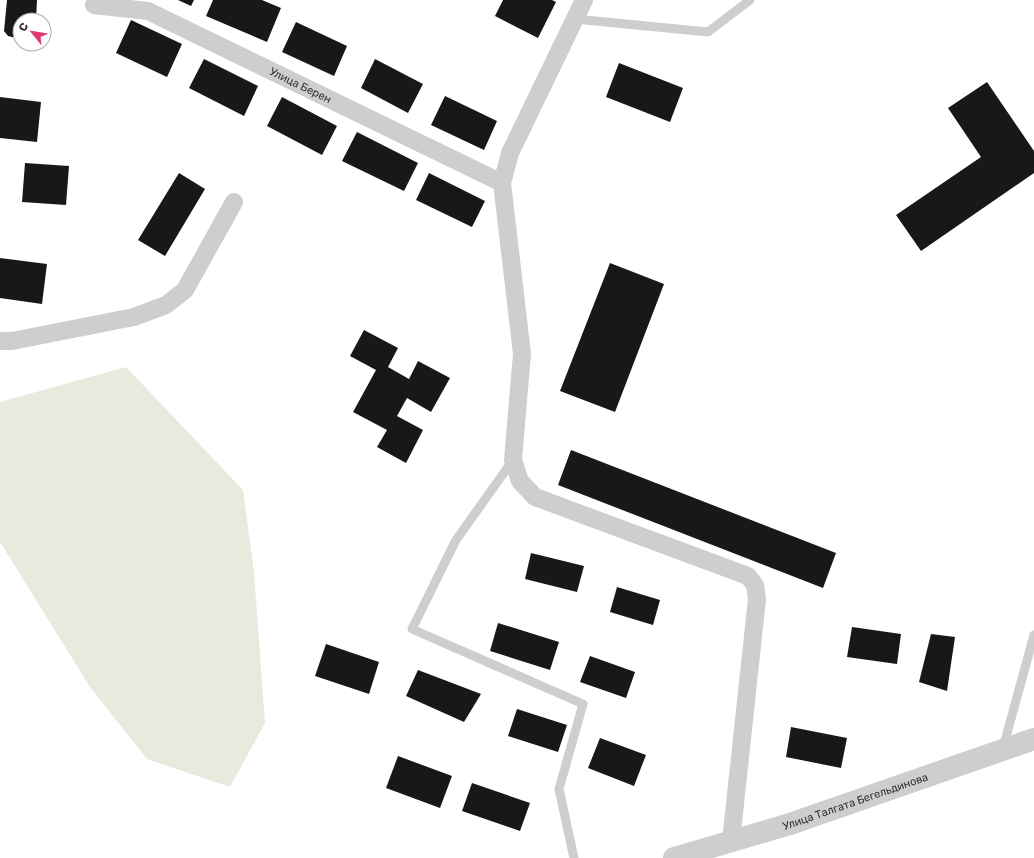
<svg xmlns="http://www.w3.org/2000/svg" width="1034" height="858" font-family="Rubik,sans-serif">
<style>
.green{fill:#e7eadc}
.building{fill:#181818}
.lines{fill:none;stroke-linecap:round;stroke-linejoin:round}
.service{stroke:#cecece;stroke-width:9}
.minor{stroke:#cecece;stroke-width:18}
.tertiary{stroke:#cecece;stroke-width:22}
.labels{text-anchor:middle;stroke-width:4;stroke-linejoin:round;paint-order:stroke}
.street-label{font-size:11px;fill:#313131;stroke:#fff}
</style>
<rect width="100%" height="100%" fill="#fff"/>
<path class="green" d="M126,367L243,490L254,572L265,723L230,787L147,759L90,687L0,542V402Z"/>
<path class="building" d="M7,0H37L36,20H20V39L8,36L4,31Z
M178,0H194L191,6Z
M213,0H262L281,8L267,42L206,16Z
M503,0H552L556,2L538,38L495,16Z
M131,20L182,44L167,77L116,53Z
M296,22L347,46L334,76L282,52Z
M204,59L258,86L244,116L189,88Z
M375,59L423,84L408,113L361,88Z
M619,63L683,88L670,122L606,97Z
M987,82L1034,151V173L921,251L896,215L981,157L948,108Z
M445,96L497,121L484,150L431,125Z
M0,97L41,102L37,142L0,138Z
M282,97L337,126L322,155L267,126Z
M357,132L418,163L404,191L342,161Z
M25,163L69,166L66,205L22,202Z
M179,173L205,189L165,256L138,240Z
M429,173L485,201L472,227L416,200Z
M0,258L47,264L42,304L0,298Z
M610,263L664,284L615,412L560,391Z
M364,330L398,348L388,367L409,379L418,361L450,378L431,412L407,398L397,416L423,430L406,463L377,447L387,430L353,412L376,370L350,356Z
M571,450L836,553L823,588L558,485Z
M531,553L584,566L577,592L525,579Z
M617,587L660,600L653,625L610,612Z
M498,623L559,642L550,670L490,651Z
M852,627L901,634L897,664L847,657Z
M931,634L955,637L947,691L919,682Z
M326,644L379,662L369,694L315,676Z
M590,656L635,672L626,698L580,682Z
M418,670L481,694L464,722L406,696Z
M517,709L567,725L558,752L508,736Z
M791,727L847,738L841,768L786,757Z
M600,738L646,755L634,786L588,768Z
M398,756L452,776L440,808L386,788Z
M472,783L530,803L520,831L462,811Z"/>
<g class="lines">
<path class="service" d="M575,19L708,32L750,0
M513,460L456,540L412,629L583,704L559,789L574,858
M1003,748L1034,635"/>
<g class="minor">
<path d="M584,0L510,153L502,183L522,354L513,460L520,481L535,497L748,576L755,585L757,599L731,841"/>
<path id="s1" d="M94,5L148,11L502,183"/>
<path d="M0,341H12L134,317L166,305L185,290L234,202"/>
</g>
<path class="tertiary" id="s2" d="M674,858L790,824L1034,739"/>
</g>
<g class="labels">
<g class="street-label">
<text dy="4" stroke="none"><textPath href="#s1" startOffset="224">Улица Берен</textPath></text>
<text dy="4" stroke="none"><textPath href="#s2" startOffset="190">Улица Талгата Бегельдинова</textPath></text>
</g>
</g>
<g transform="translate(32 32) rotate(300)"><circle r="19" fill="#ffffff" stroke="#adadad"/>
<path d="M0-3L7 15L0 10L-7 15Z" fill="#e03a73"/>
<text y="-6" font-size="11" font-weight="bold" text-anchor="middle" fill="#313131">С</text>
</g>
</svg>
